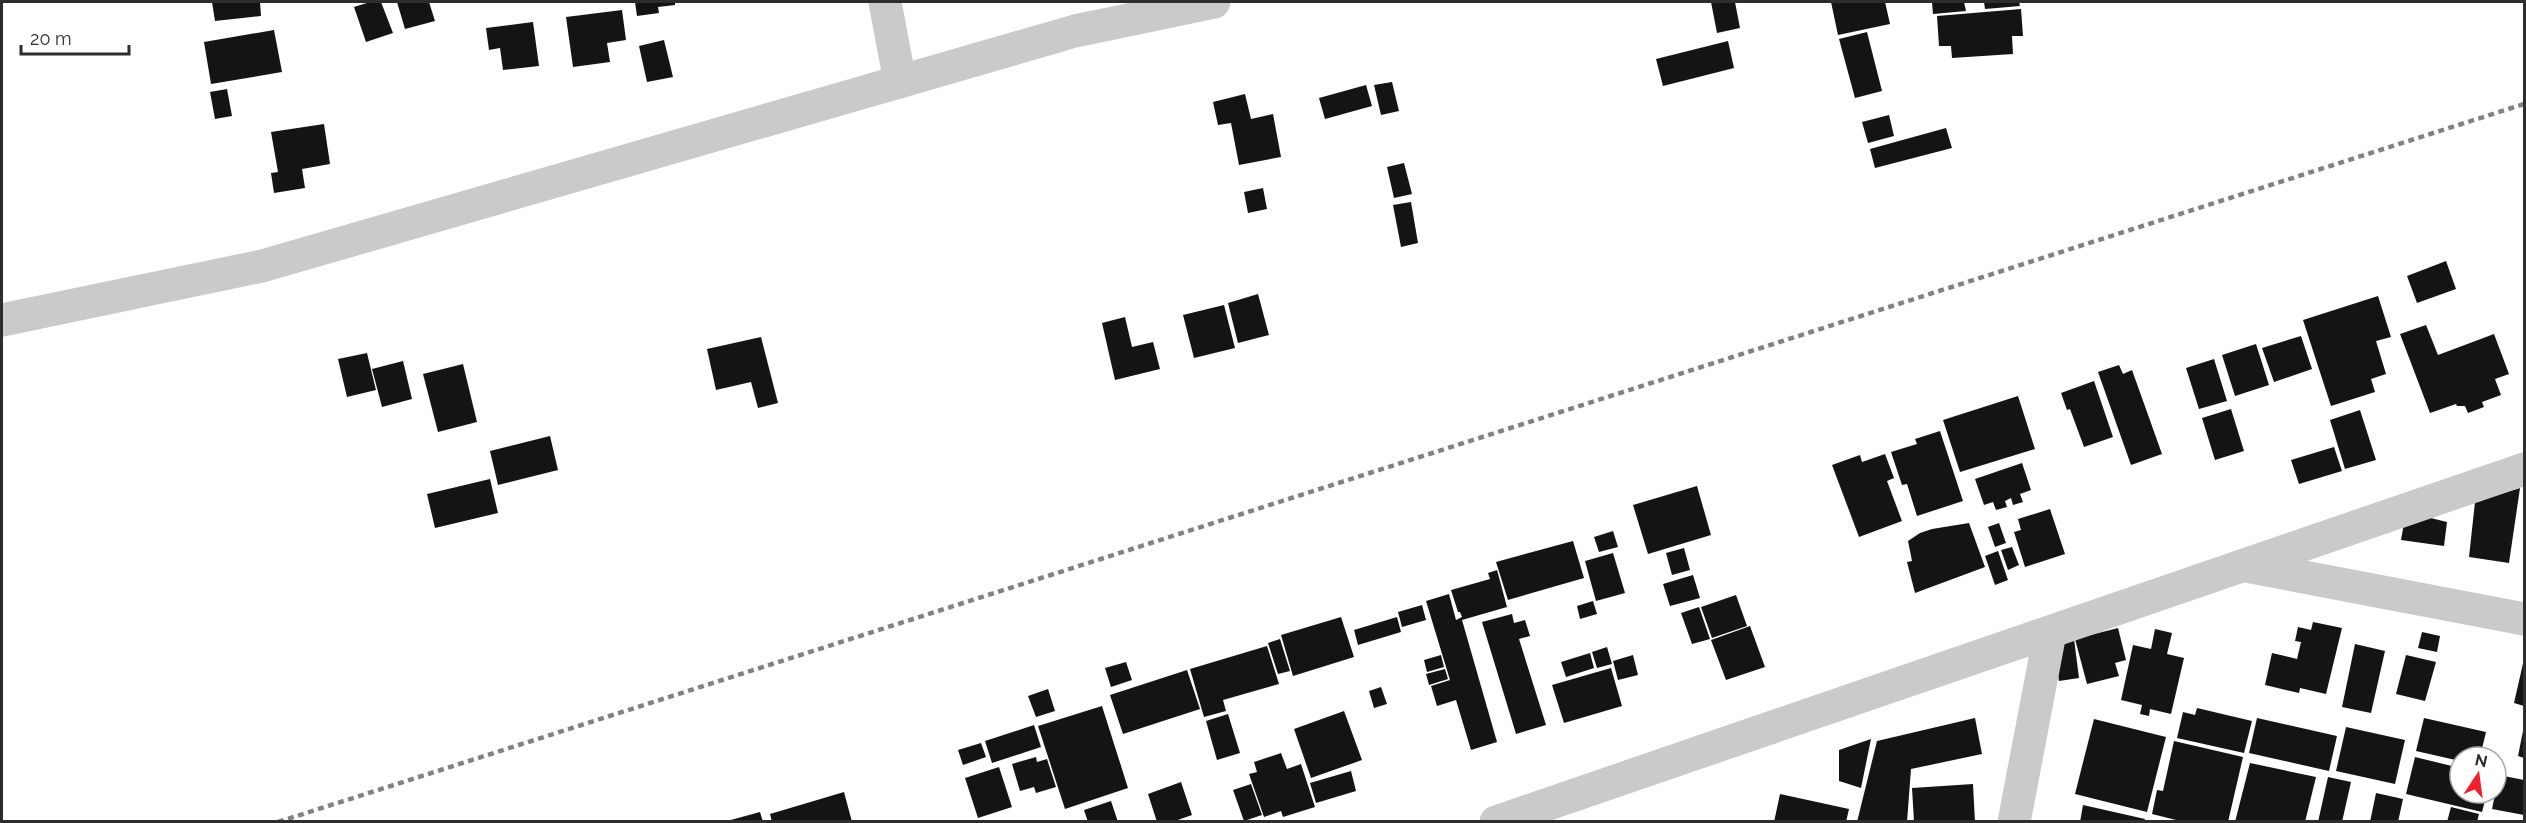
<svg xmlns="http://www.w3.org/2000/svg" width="2526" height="823" font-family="Raleway,sans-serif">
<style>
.building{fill:#141414}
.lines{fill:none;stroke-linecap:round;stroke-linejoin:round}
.street{stroke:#cacaca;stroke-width:33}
.rail{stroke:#828282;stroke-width:4.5;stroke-dasharray:6 4.5;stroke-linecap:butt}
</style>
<rect width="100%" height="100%" fill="#fff"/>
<path class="building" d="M212,2H260L261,16L215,21Z
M370,2H381L393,33L366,42L354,7Z
M397,2H429L435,21L405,29Z
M635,2H675V5L658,7L659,13L637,16Z
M1711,2H1735L1740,28L1717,33Z
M1831,2H1885L1890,24L1838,35Z
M1932,2H1964L1966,11L1933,14Z
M1984,2H2019L2020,6L1985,9Z
M2021,9L2023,36H2012L2013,54L1952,58L1951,46H1939L1937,16Z
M622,10L626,40L607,43L610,62L573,67L566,17Z
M533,22L539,66L503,70L500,48L489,50L486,28Z
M274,30L282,72L211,84L204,42Z
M1867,32L1882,91L1855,98L1839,39Z
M664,40L673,77L647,82L639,46Z
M1728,41L1734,68L1663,86L1656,59Z
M1392,82L1399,111L1381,115L1374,85Z
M1366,85L1372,106L1325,119L1319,98Z
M227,89L232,116L215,119L210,92Z
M1245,94L1251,119L1273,114L1281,157L1239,165L1231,123L1218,125L1213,102Z
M1889,115L1894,136L1868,143L1862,122Z
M324,124L330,164L302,169L305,188L274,193L271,173L278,172L271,132Z
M1946,128L1952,148L1875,168L1870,149Z
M1404,163L1412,194L1394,198L1387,167Z
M1263,188L1267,209L1248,213L1244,192Z
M1411,202L1418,243L1401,247L1393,205Z
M2446,261L2456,289L2417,303L2407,276Z
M1258,294L1269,335L1238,343L1228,303Z
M2378,296L2391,337L2376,341L2386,374L2371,379L2375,392L2331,406L2303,320Z
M1224,305L1235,348L1194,358L1183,315Z
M1125,317L1132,347L1153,342L1160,369L1115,380L1102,323Z
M2426,325L2438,355L2494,334L2509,374L2495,379L2501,395L2482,402L2484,407L2468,413L2465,406H2457L2456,404L2430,413L2400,334Z
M2301,336L2312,369L2274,382L2262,348Z
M761,337L778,403L758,408L751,382L716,390L707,349Z
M2256,344L2269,385L2235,396L2222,355Z
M367,353L376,390L347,397L338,359Z
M2214,359L2227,401L2199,409L2186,368Z
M403,361L412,399L382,407L372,369Z
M463,364L477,422L438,432L423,374Z
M2119,365L2123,374L2132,370L2162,454L2131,465L2098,372Z
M2094,381L2113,437L2084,447L2070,409L2067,410L2061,393Z
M2018,396L2035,449L1960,472L1943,420Z
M2231,409L2244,451L2215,460L2202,418Z
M2360,410L2376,460L2345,469L2330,420Z
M1940,431L1963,501L1917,516L1907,484L1902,485L1891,452L1917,444L1915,439Z
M550,436L558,470L498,485L490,451Z
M2334,447L2342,471L2299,484L2291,460Z
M1885,454L1894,478L1887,481L1902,521L1859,537L1832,465L1860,455L1862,462Z
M2022,463L2031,490L2020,494L2023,502L2013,505L2011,498L2005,501L2007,507L1996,510L1993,502L1984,505L1975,479Z
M490,479L498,513L435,528L427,494Z
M1697,486L1711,535L1648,554L1633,505Z
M2520,488L2509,563L2469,557L2475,502Z
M2050,509L2065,554L2025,567L2014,532L2021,530L2018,519Z
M2406,512L2447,522L2444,546L2401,540Z
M1969,523L1985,567L1915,593L1907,562L1912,561L1908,541L1920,533L1932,529Z
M1999,523L2006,543L1995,547L1988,527Z
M1613,531L1618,547L1599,552L1594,537Z
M1573,541L1584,578L1508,600L1496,562Z
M2012,547L2019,565L2008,570L2001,550Z
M1684,548L1690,570L1672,575L1666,553Z
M1998,551L2008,580L1995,585L1985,556Z
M1613,553L1625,593L1596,601L1585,561Z
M1497,570L1507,607L1462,620L1497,742L1471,750L1456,700L1437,706L1431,686L1450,680L1426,601L1449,594L1456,620L1462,617L1460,612H1458L1451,590L1490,579L1488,573Z
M1693,575L1700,598L1670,606L1663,584Z
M1736,595L1747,626L1712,638L1701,607Z
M1593,601L1597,614L1580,619L1577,606Z
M1422,605L1426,620L1402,627L1398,612Z
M1699,607L1710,639L1692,644L1681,613Z
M1512,614L1514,623L1525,620L1530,636L1519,639L1546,725L1516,734L1482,622Z
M1341,617L1354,657L1293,676L1281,635Z
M1397,617L1401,632L1358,645L1354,630Z
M2313,622L2342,628L2326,694L2300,688L2299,693L2265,685L2272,653L2297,659L2301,642L2295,641L2298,627L2311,630Z
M1750,626L1765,667L1726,680L1711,640Z
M2118,628L2126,660L2115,663L2119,676L2087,684L2075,639Z
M2155,629L2172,633L2167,654L2184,658L2171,714L2150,709L2149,716L2140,714L2142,705L2121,700L2133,645L2151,649Z
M2422,632L2440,636L2437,652L2418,648Z
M1280,639L1290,671L1278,674L1268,643Z
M2074,639L2079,678L2059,681L2053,642Z
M2355,644L2385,651L2371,713L2342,707Z
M1267,646L1279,684L1223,700L1226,711L1204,717L1190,669Z
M1607,647L1612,664L1597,668L1592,652Z
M1590,653L1594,668L1566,677L1561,662Z
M1441,655L1444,667L1427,672L1424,660Z
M1633,655L1638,675L1618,680L1613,661Z
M2406,655L2436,662L2425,701L2396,694Z
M2524,659V706L2514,703Z
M1126,662L1132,680L1111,687L1105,668Z
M1611,668L1622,706L1564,723L1552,685Z
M1445,669L1448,679L1429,685L1426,674Z
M1187,670L1200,709L1123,734L1110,695Z
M1381,687L1387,704L1374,708L1369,691Z
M1048,689L1055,711L1036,717L1028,696Z
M1102,706L1128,788L1065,809L1038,726Z
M2197,708L2252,721L2244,753L2177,738L2183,712L2195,715Z
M1344,711L1362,760L1311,778L1294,729Z
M1228,714L1240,753L1217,760L1206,721Z
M1975,718L1982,754L1911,769L1907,822H1857L1877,741Z
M2257,718L2337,736L2329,771L2249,753Z
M2424,718L2486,732L2480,757H2460V761L2416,751Z
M2094,719L2166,737L2147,812L2075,794Z
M1034,725L1041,747L992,763L985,741Z
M2346,727L2405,740L2395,784L2336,771Z
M2523,731H2524V758L2518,756Z
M1871,739L1861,788L1839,781V750Z
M2174,741L2243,757L2228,822H2184L2152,814L2157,790L2163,791Z
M981,743L986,757L963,765L958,750Z
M1281,753L1287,769L1301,764L1315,807L1283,817L1281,811L1264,817L1249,774L1257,772L1254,762Z
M1036,757L1037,762L1047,759L1056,787L1036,793L1034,787L1020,791L1012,764Z
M2415,757L2460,768V793H2487L2482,812L2406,794Z
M2250,763L2316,777L2305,822H2235Z
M999,767L1012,807L978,818L965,778Z
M1351,771L1356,791L1316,803L1310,783Z
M2499,775L2524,780V815L2492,809Z
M2328,777L2351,782L2342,822H2318Z
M1181,782L1192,815L1172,822H1157L1148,794Z
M1251,784L1262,815L1244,821L1233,790Z
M1973,784L1975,822H1914L1912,788Z
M844,792L852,822H772L770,814Z
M2376,793L2403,799L2398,822H2370Z
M1780,794L1849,809L1846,822H1774Z
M1111,801L1118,822H1088L1084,810Z
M2083,805L2145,819L2144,822H2080Z
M2451,807L2479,814L2477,822H2447Z
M760,812L763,822H727V821Z"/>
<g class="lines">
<path class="street" d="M885,2L900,82
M2,320L262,266L1075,31L1214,2
M2246,566L2524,619
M1496,822L2524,469
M2014,822L2050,633"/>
<path class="rail" d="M278,822L2524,104"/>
</g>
<rect width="2526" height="823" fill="none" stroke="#2d2d2d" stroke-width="6"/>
<g transform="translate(2478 775) rotate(13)"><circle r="28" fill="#ffffff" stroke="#ababab" stroke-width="1.5"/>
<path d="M0-4.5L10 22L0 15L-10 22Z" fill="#f2202b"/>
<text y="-9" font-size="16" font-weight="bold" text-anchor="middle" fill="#2d2d2d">N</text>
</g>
<path d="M21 45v9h108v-9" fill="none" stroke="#2d2d2d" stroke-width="3"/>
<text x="30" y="45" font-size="18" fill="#2d2d2d" stroke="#ffffff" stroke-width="4.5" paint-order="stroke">20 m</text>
</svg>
